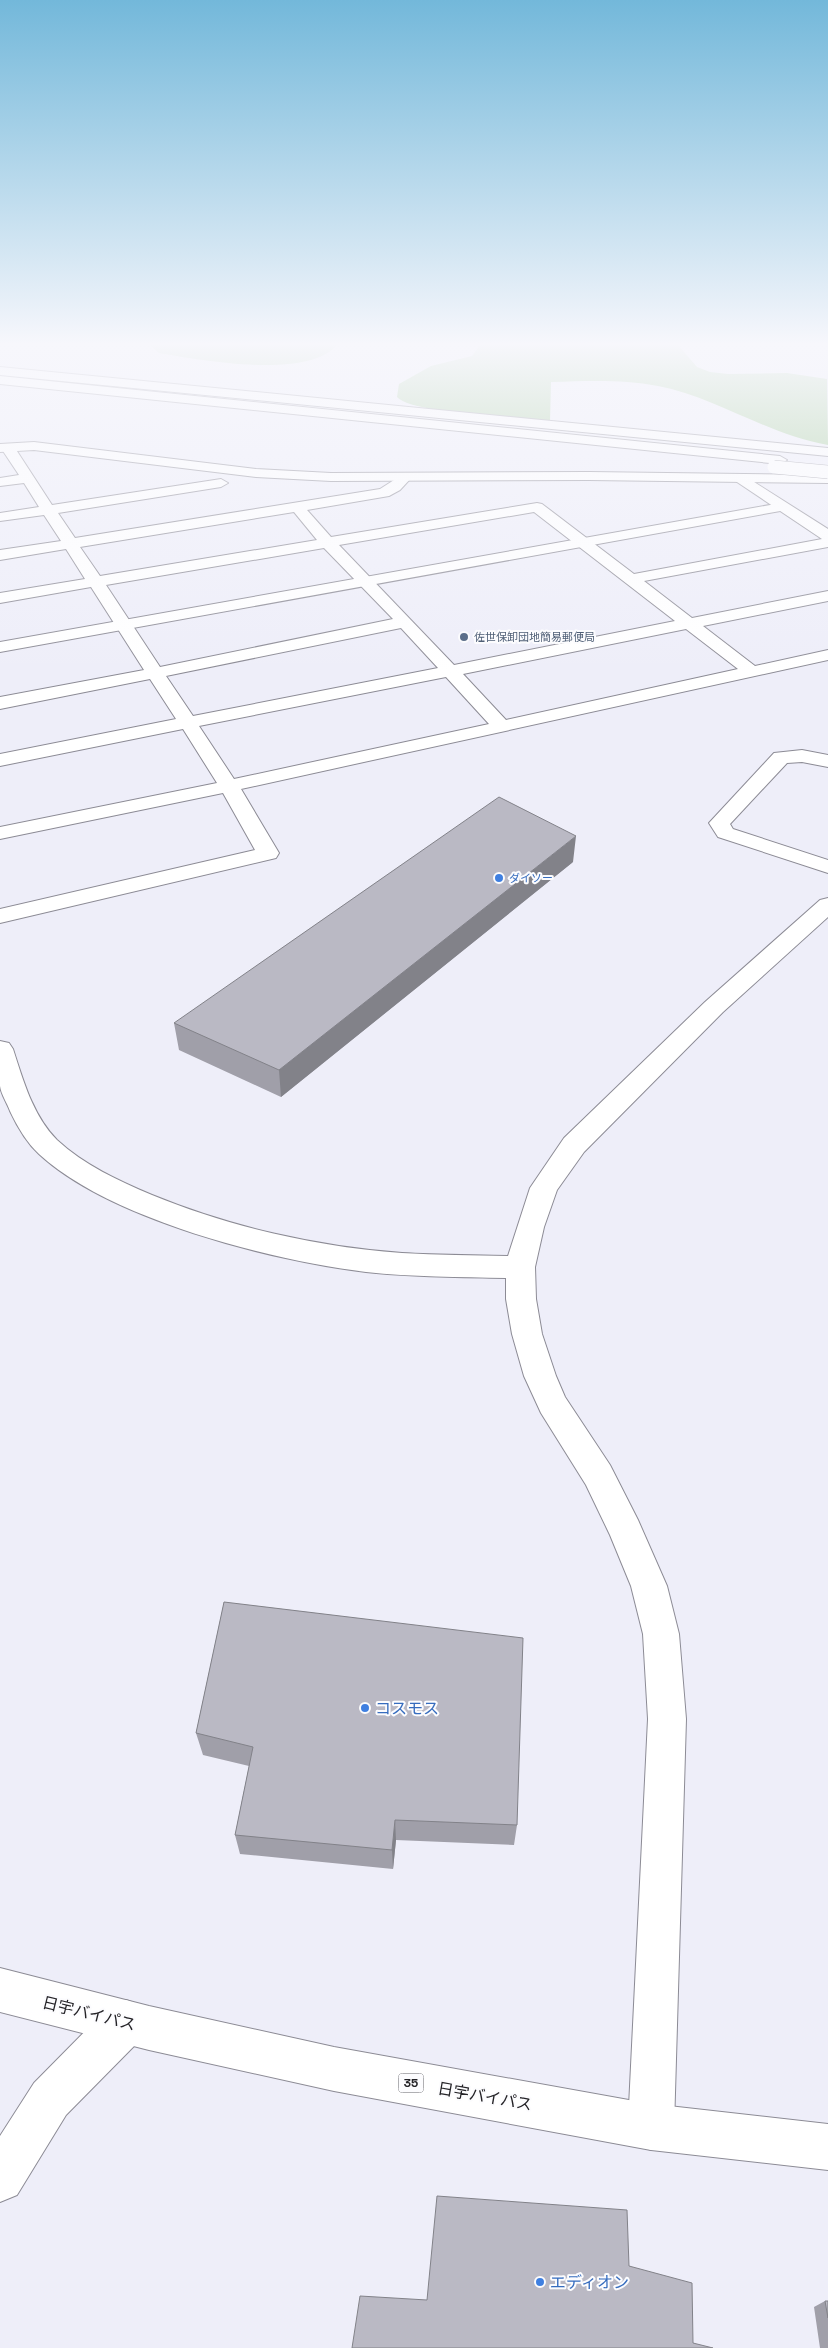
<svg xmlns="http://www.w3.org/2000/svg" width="828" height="2348" font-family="'Space Grotesk','Noto Sans JP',sans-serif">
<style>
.forest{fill:#a0c994}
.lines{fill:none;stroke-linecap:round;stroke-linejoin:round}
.minor-casing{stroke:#8c8b95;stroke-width:2}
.tertiary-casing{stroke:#8c8b95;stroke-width:2}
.trunk-casing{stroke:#8c8b95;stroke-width:2}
.motorway-casing{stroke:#8c8b95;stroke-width:2}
.minor{fill:#fff;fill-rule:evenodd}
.tertiary{fill:#fff;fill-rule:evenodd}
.trunk{fill:#fff;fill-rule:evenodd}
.motorway{fill:#fff;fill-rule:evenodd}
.motorway-bridge-casing{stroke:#8c8b95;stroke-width:14;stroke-linecap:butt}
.motorway-bridge{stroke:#fff;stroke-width:13}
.wall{fill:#a09fa9}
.shaded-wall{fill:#828289}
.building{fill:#bab9c4;stroke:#828289}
.service-dot{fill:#5c6f8a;stroke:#fcfcfe;stroke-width:2}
.shop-dot{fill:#3f7fe0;stroke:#fcfcfe;stroke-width:2}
.labels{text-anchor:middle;stroke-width:4;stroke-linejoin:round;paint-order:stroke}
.far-service-label{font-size:11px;fill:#4e5e75;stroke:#fcfcfe;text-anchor:start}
.far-shop-label{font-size:11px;fill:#366cbe;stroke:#fcfcfe;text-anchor:start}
.shield{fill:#fcfcfe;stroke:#656468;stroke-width:1}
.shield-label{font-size:12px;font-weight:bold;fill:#242327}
.near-shop-label{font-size:16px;fill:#366cbe;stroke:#fcfcfe;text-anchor:start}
.near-street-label{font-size:16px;fill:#242327;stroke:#fcfcfe}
</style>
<rect width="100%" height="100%" fill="#eeeef9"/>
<path class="forest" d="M150,345H337C307,380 200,360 159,353Z
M480,345H678L697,367L710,372L728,374L787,373L827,379L828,445C768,435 716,397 658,386C623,379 586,381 551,382L550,421C523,419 410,413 397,397L399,384L431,366L472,356Z"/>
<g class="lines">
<g class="minor-casing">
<path id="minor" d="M0,367L828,448V456L0,375Z
M8,444L13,445L52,505L221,479L228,483L221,487L58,513L75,538L380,489L405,473L412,477L400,490L389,496L307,510L331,537L537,503L542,504L634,574L822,539L731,478L733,475H743L828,529V547L644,581L692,618L828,591V601L703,626L755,666L828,650V660L241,789L279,853L276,858L0,923V909L255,850L223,793L0,839V827L217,783L183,729L0,766V754L176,719L150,679L0,709V697L144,670L91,587L0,603V593L85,579L66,549L0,560V550L61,541L44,515L0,521V513L39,507L24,483L0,486V478L19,475L1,448ZM294,512L317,540L100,576L80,547ZM534,512L675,621L454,665L339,545ZM324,548L393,619L160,667L106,585ZM401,628L438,668L193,716L166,676ZM686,629L738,669L506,720L463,674ZM446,677L489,724L234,779L199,726Z
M126,2000L142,2006L148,2022L142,2038L66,2115L17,2195L0,2202V2136L34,2083L110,2006Z"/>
</g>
<g class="tertiary-casing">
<path id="tertiary" d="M34,442L256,469L331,473L589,472L828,475V483L589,480L331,481L256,477L34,450L0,452V444Z
M781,503L786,504L788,507L786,510L0,652V642Z
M802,750L828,755V767L802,762L787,763L730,824L733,829L828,860V873L718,837L709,823L774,753Z
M828,898V917L723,1012L584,1152L557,1190L544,1227L535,1267L536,1299L542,1334L556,1376L565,1397L610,1465L638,1520L667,1586L679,1634L686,1719L674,2127L667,2143L651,2150L635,2143L628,2127L648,1719L643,1634L631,1586L610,1535L586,1485L541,1413L524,1376L512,1334L506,1299V1278C459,1277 412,1277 366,1272C273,1261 109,1219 39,1154C27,1143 17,1126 10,1111C7,1103 1,1094 0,1086C0,1072 0,1055 0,1041L9,1043L13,1049C23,1080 33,1116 57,1140C84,1165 119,1181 152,1195C230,1227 318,1247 402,1253C437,1255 473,1255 508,1256L530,1188L564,1138L705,1002L820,900Z"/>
</g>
<g class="trunk-casing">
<path id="trunk" d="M0,1968L149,2006L334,2047L651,2104L828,2124V2170L651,2150L334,2091L149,2050L0,2012Z"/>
</g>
<g class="motorway-casing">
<path id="motorway" d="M0,376L780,456L787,460L780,464L0,384Z"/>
</g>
<use href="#minor" class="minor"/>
<use href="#tertiary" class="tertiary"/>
<use href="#trunk" class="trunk"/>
<use href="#motorway" class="motorway"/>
<g class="motorway-bridge-casing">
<path id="motorway-bridge" d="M774,467L828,472"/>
</g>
<use href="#motorway-bridge" class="motorway-bridge"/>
</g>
<path class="wall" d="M573,862L281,1097L179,1050L174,1023Z
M224,1602L517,1825L514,1845L396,1840L393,1869L240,1854L235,1835L249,1766L203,1755L196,1733Z
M825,2301H828V2348H820L814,2307Z"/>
<path class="shaded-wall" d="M576,836L573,862L281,1097L279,1070Z
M395,1820L396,1840L393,1869L392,1850Z"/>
<path class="building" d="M499,797L576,836L279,1070L174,1023Z
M224,1602L523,1638L517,1825L395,1820L392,1850L235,1835L253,1747L196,1733Z
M437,2196L627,2210L629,2266L692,2283L693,2343L713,2348H352L360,2296L427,2300Z
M825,2301H828V2318Z"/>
<linearGradient id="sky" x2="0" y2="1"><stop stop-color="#73b8da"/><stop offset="0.51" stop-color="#f7f7fc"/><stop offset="1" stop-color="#f7f7fc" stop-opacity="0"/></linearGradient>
<rect width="828" height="674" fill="url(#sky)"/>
<circle class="service-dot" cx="464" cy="637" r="5"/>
<g class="shop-dot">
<circle cx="499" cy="878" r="5"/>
<circle cx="365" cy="1708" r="5"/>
<circle cx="540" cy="2282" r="5"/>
</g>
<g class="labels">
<g class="far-service-label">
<text x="474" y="641">佐世保卸団地簡易郵便局</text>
</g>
<g class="far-shop-label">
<text x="509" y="882">ダイソー</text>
</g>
<rect class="shield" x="398.5" y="2073.5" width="25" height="19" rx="4"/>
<g class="shield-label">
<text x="411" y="2087">35</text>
</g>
<g class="near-shop-label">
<text x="375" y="1714">コスモス</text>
<text x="550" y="2288">エディオン</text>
</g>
<g class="near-street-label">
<text transform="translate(89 2013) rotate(14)" y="6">日宇バイパス</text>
<text transform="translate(485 2096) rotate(10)" y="6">日宇バイパス</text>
</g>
</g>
</svg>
